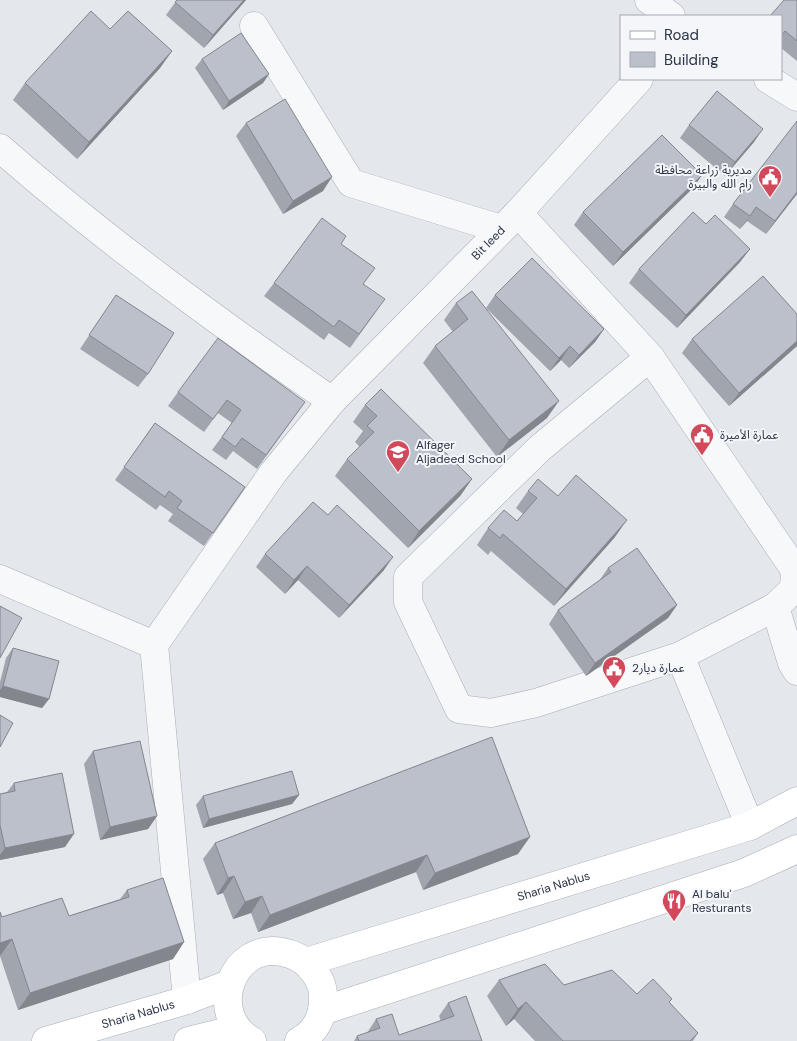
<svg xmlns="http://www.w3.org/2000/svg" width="797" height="1041" font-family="'DM Sans','Noto Sans Arabic',sans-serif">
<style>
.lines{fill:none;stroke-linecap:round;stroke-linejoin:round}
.minor-casing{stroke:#a9aeb7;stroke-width:29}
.secondary-casing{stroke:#a9aeb7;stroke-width:29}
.minor{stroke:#f7f8fa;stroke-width:28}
.secondary{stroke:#fff;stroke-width:28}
.wall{fill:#a1a5ae}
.shaded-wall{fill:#83868d}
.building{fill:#bbc0ca;stroke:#83868d}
.labels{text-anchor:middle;stroke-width:4;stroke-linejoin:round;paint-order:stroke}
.poi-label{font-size:12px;fill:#2b3445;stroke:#f4f6f9;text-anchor:start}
.street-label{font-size:12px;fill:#2b3445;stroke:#f4f6f9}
</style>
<rect width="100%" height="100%" fill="#e4e7ec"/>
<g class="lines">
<g class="minor-casing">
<g id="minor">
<path d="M649,0L671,16"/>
<path d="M254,26L351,183L501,229"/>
<path d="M768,79L797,97"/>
<path d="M0,148C105,240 218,322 332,401"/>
<path d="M518,213L650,357L540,448L408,577V602L459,709L491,713L536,703L680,656L775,607"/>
<path d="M650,357L795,570L794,589L775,607L792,663L797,671"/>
<path d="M0,579L154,645"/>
<path d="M680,656L750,826"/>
<path id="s1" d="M187,1000L154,645L273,473L332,401L518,213L639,79"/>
</g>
</g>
<g class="secondary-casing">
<g id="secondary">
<path id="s2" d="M306,962L750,826L797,801"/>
<path d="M322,1011L744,873L797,849"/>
<path id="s3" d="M46,1041L187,1000L229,984"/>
<path d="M188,1041L237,1029"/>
<path d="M252,1041C206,1015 231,942 282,952C293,954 302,958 309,966C318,975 324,987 323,1000C323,1017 315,1033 299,1041"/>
</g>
</g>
<use href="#minor" class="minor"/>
<use href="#secondary" class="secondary"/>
</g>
<path class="wall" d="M177,0H246L204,48L166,15Z
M797,0V61L781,48V16Z
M110,29L172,51L160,68L77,159L13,100L25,83Z
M202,59L269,74L263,83L223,110L195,68Z
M246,123L323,191L283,214L236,136Z
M689,125L754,142L725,176L680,138Z
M702,175L693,188L613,266L574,225L583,212Z
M797,194L766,234L747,221L740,229L724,217L733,204Z
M706,224L750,249L740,262L677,328L629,283L639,269Z
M274,283L364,284L375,313L350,348L329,333L324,340L264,296Z
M116,295L148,374L138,387L80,349Z
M495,295L604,329L595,342L569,368L561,360L550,371L486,308Z
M456,303L547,418L497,457L423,363L435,346L453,332L444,320Z
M797,314V346L729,406L682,353L692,339Z
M178,392L305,402L257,469L233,451L226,460L212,450L232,423L218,413L204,432L168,406Z
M365,405L472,479L460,496L408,548L335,476L347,459L360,447L355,442L363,431L353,422Z
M155,423L245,487L204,546L168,521L173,514L160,505L156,510L115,480Z
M528,491L558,496L615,537L554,606L491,551L488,555L477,545L488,528L517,521L523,514L516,508Z
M265,554L384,570L339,618L298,580L285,594L256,567Z
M608,568L677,605L668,618L586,676L549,624L558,610L599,581Z
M13,648L49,699L42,708L0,697V682L6,658Z
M93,751L157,816L148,829L100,840L84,764Z
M14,783L65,847L0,860V794L7,792Z
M299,795L292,804L203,828L196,805L203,796Z
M215,843L518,854L423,890L416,872L258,932L251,913L233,919L223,893L217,895L203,859Z
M127,890L184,942L173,959L18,1010L0,956L2,917L69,916L120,899Z
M499,980L564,985L637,994L669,1003L698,1033L693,1041H535L514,1019L506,1026L487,996Z
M448,1003L482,1041H354L357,1036L367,1033L376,1019L399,1035L441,1021L439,1016Z"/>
<path class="shaded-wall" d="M244,0H246L204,48L213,35Z
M172,51L160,68L77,159L89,142Z
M269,74L263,83L223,110L229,101Z
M763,129L754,142L725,176L735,162Z
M702,175L693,188L613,266L623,252Z
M332,177L323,191L283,214L293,201Z
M797,192V194L766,234L775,221Z
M756,207L747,221L740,229L750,216Z
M750,249L740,262L677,328L686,315Z
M604,329L595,342L569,368L579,355Z
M797,341V346L729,406L739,393Z
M570,346L561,360L550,371L559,358Z
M559,401L547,418L497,457L509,440Z
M472,479L460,496L408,548L419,531Z
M627,520L615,537L554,606L566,589Z
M393,557L384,570L339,618L349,605Z
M307,566L298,580L285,594L294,580Z
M677,605L668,618L586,676L595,663Z
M3,686L49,699L42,708L0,697V690Z
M299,795L292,804L203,828L209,819Z
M157,816L148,829L100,840L110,827Z
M74,834L65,847L0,860V855L5,848Z
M530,837L518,854L423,890L435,873Z
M427,855L416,872L258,932L270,915Z
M234,876L223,893L217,895L228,878Z
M262,896L251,913L233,919L245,902Z
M12,939L0,956V943Z
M184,942L173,959L18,1010L30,993Z
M526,1002L514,1019L506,1026L518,1009Z"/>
<path class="building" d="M177,0H244L213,35L175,2Z
M784,0H797V41L785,31L781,36V16H770Z
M91,11L110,29L128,11L172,51L89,142L25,83Z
M241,33L269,74L229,101L202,59Z
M717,91L763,129L735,162L689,125Z
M285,99L332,177L293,201L246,123Z
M797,121V192L775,221L756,207L750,216L733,204Z
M662,135L702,175L623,252L583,212Z
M693,212L706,224L715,215L750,249L686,315L639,269Z
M322,218L346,236L341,244L375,268L363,284L385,299L359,334L339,320L334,327L274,283Z
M532,258L604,329L579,355L570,346L559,358L495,295Z
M763,276L797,314V341L739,393L692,339Z
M472,291L559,401L509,440L435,346L468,319L456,303Z
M116,295L174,333L148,374L89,335Z
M218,338L305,402L266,455L242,438L235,447L222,437L241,410L227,400L213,419L178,392Z
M381,389L472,479L419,531L347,459L374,432L367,426L377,416L365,405Z
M155,423L245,487L213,533L177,508L182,501L169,491L165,497L124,467Z
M576,475L627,520L566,589L503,534L500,538L488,528L504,510L517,521L537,498L528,491L538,479L558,496Z
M313,502L328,515L337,505L393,557L349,605L307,566L294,580L265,554Z
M637,548L677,605L595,663L558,610L611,572L608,568Z
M0,606L22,618L0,658Z
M13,648L59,661L49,699L3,686Z
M0,715L13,723L0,747Z
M492,737L530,837L435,873L427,855L270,915L262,896L245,902L234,876L228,878L215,843Z
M140,741L157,816L110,827L93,751Z
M292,771L299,795L209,819L203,796Z
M62,773L74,834L5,848L0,825V794L15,791L14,783Z
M163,878L184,942L30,993L12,939L0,943V912L2,917L62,898L69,916L129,897L127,890Z
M545,964L564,985L612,970L637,994L653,979L672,999L669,1002L698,1033L690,1041H563L526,1002L518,1009L499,980Z
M466,996L482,1041H359L357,1036L380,1028L376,1019L392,1014L399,1035L454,1016L448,1003Z"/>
<defs>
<g id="civic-pin" transform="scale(1.25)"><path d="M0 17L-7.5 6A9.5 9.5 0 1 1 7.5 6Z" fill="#d1495b" stroke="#f4f6f9"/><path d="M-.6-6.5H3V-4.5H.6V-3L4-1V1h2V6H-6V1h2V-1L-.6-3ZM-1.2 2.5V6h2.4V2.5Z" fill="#fff"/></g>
<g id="school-pin" transform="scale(1.25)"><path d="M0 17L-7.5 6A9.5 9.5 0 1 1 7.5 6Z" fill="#d1495b" stroke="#f4f6f9"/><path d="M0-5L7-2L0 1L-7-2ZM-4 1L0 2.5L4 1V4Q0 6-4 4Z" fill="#fff"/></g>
<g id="restaurant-pin" transform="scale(1.25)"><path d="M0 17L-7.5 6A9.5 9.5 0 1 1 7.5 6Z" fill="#d1495b" stroke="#f4f6f9"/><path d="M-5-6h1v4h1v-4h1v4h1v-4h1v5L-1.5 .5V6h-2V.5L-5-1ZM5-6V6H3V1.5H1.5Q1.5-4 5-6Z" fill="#fff"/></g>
</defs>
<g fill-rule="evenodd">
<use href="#civic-pin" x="770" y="177"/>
<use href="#civic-pin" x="702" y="435"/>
<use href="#school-pin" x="398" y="452"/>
<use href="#civic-pin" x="614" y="668"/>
<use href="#restaurant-pin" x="674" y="901"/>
</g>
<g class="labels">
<g class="poi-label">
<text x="752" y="174" text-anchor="end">مديرية زراعة محافظة<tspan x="752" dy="14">رام الله والبيرة</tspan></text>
<text x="720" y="439">عمارة الأميرة</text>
<text x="416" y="449">Alfager<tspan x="416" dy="14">Aljadeed School</tspan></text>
<text x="632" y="672">عمارة ديار2</text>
<text x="692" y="898">Al balu'<tspan x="692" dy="14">Resturants</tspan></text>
</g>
<g class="street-label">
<text dy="4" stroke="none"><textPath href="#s1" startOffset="881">Bit leed</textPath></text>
<text dy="4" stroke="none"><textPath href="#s2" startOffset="259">Sharia Nablus</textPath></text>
<text dy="4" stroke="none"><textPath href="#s3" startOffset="96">Sharia Nablus</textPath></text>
</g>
</g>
<rect x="620" y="15" width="162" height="65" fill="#f4f6f9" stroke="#a4a8b1"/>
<rect x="630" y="31" width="25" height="8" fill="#ffffff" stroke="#a4a8b1"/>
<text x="664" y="40" font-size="15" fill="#2b3445">Road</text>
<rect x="630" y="52" width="25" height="15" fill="#bbc0ca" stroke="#a4a8b1"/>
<text x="664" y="65" font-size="15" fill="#2b3445">Building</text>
</svg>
